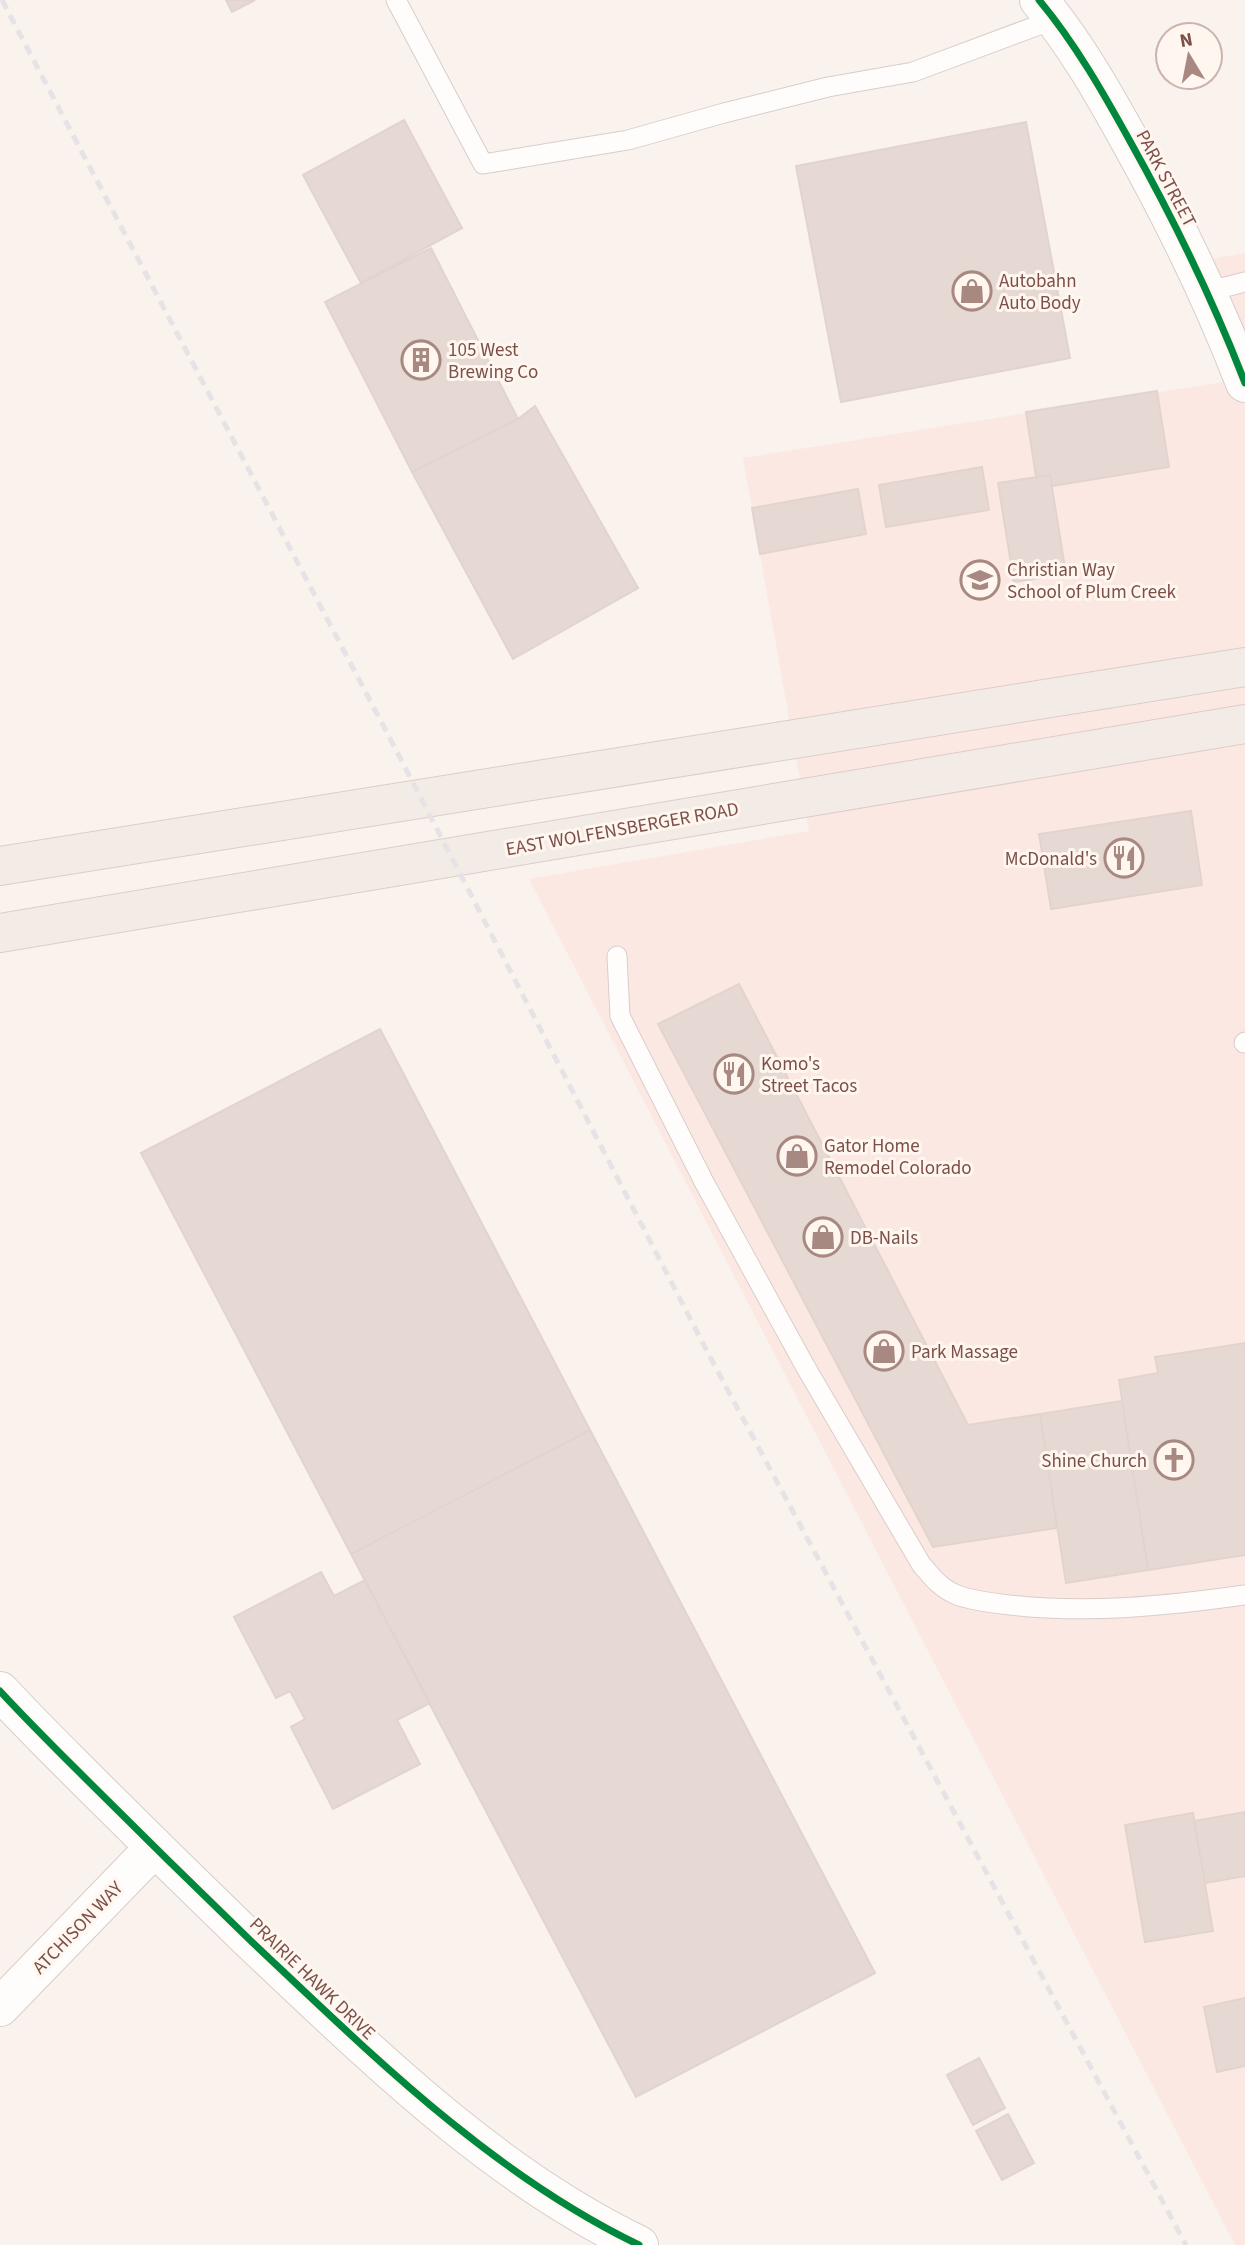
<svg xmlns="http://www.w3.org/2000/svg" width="1245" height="2245" font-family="'Source Sans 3',sans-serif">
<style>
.commercial{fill:#fce8e3}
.building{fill:#e6d9d4;stroke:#e3d3ce;stroke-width:2}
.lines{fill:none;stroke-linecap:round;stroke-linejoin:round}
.lane-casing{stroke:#d9cdca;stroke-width:21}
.street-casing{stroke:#d9cdca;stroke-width:40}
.primary-casing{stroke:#dbcdca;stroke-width:40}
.lane{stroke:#fefdfc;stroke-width:19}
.street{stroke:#fefdfc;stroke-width:38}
.primary{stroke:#f3ece6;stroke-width:38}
.rail{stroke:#e5e3e6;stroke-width:5;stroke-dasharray:10 7;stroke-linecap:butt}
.cycleway-casing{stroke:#fff6f0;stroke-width:11}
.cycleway{stroke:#00873e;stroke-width:7}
.labels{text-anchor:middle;stroke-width:6;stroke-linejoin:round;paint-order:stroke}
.street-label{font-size:19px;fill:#7c5048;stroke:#fff6f0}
.poi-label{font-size:19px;fill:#7c5048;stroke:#fff6f0;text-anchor:start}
</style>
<rect width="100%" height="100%" fill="#f9f2ed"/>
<path class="commercial" d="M1245,253V2245H1235L529,879L809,831L743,458L1243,379L1194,262Z"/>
<path class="building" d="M226,0H255L232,12Z
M404,120L462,228L361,283L303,175Z
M1026,122L1070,358L841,402L796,166Z
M431,248L518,419L412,472L325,302Z
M1157,391L1169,467L1052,486L1050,475L1036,477L1026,412Z
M535,406L638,588L513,659L412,472L518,419Z
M982,467L989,510L886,527L879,485Z
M1050,475L1066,574L1014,582L998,483Z
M858,489L866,534L760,554L752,508Z
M1191,811L1202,885L1051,909L1039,834Z
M739,984L968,1425L1040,1414L1057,1528L933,1547L658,1024Z
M380,1029L590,1430L351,1554L141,1153Z
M1245,1343V1555L1148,1570L1119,1380L1158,1373L1155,1357Z
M1122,1401L1148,1570L1066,1583L1040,1414Z
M590,1430L875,1973L636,2097L351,1554Z
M321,1572L334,1596L365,1580L430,1703L397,1720L420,1764L333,1809L291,1727L305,1719L290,1691L276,1698L234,1617Z
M1245,1812V1876L1205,1883L1194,1821Z
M1193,1813L1213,1931L1145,1942L1125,1825Z
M1245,1998V2066L1217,2072L1204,2007Z
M979,2058L1005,2108L973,2125L947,2075Z
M1008,2114L1034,2163L1002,2180L976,2131Z"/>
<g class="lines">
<g class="lane-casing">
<path id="lane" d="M396,0L483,164L628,140L724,113L828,87L913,72L1055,19
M1206,292L1245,282
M617,956L620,1016L704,1182L805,1366L921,1564C931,1576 941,1589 957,1595C973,1601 993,1603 1010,1605C1088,1614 1167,1606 1245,1595
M1244,1043L1245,1042"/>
</g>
<g class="street-casing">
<path id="street" d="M1039,0C1075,43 1104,94 1131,143C1174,220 1213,300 1245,383
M0,1691C24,1717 49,1742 74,1767C133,1826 192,1884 252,1942C371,2054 490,2173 639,2245
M0,2007L154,1848"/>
</g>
<g class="primary-casing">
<path id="primary" d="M0,866L1245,667
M0,933L1245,724"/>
</g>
<use href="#lane" class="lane"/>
<use href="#street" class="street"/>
<use href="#primary" class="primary"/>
<path class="rail" d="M2,0L395,748L709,1355L1186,2245"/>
<g class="cycleway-casing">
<path id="cycleway" d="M1039,0C1075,43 1104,94 1131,143C1174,220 1213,300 1245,383
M0,1691C24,1717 49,1742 74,1767C133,1826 192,1884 252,1942C371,2054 490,2173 639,2245"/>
</g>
<use href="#cycleway" class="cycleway"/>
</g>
<defs>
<g id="shop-ring" transform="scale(2.0125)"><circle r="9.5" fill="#fff6f0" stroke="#a88982" stroke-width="1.5"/><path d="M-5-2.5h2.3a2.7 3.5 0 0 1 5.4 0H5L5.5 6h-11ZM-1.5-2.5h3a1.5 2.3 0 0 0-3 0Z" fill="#a88982"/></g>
<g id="building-ring" transform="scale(2.0125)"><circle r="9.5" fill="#fff6f0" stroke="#a88982" stroke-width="1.5"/><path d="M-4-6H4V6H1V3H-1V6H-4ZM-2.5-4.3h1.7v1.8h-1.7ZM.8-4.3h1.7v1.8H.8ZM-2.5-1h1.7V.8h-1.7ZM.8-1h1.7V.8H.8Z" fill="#a88982"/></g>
<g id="school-ring" transform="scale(2.0125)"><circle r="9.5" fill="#fff6f0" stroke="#a88982" stroke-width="1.5"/><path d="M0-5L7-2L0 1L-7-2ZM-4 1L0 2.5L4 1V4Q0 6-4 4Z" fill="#a88982"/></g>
<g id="restaurant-ring" transform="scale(2.0125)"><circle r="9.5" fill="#fff6f0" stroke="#a88982" stroke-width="1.5"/><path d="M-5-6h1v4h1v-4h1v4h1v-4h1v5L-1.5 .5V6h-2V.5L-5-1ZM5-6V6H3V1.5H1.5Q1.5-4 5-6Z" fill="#a88982"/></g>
<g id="church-ring" transform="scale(2.0125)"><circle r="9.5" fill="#fff6f0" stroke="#a88982" stroke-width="1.5"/><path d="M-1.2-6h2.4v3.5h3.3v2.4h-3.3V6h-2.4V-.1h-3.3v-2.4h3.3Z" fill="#a88982"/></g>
</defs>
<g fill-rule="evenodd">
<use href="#shop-ring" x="972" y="291"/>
<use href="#building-ring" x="421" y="360"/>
<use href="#school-ring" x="980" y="580"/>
<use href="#restaurant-ring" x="1124" y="858"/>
<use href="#restaurant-ring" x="734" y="1074"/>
<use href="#shop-ring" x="797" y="1156"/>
<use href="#shop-ring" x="823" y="1237"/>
<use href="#shop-ring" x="884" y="1351"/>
<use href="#church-ring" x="1174" y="1460"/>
</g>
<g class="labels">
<g class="street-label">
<text transform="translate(1167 178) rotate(62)" y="7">PARK STREET</text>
<text transform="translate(622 828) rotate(-10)" y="7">EAST WOLFENSBERGER ROAD</text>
<text transform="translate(77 1927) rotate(-46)" y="7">ATCHISON WAY</text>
<text transform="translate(313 1978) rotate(44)" y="7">PRAIRIE HAWK DRIVE</text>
</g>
<g class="poi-label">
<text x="999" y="287">Autobahn<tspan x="999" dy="22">Auto Body</tspan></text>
<text x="448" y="356">105 West<tspan x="448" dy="22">Brewing Co</tspan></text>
<text x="1007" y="576">Christian Way<tspan x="1007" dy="22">School of Plum Creek</tspan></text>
<text x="1097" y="865" text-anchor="end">McDonald's</text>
<text x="761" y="1070">Komo's<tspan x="761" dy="22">Street Tacos</tspan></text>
<text x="824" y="1152">Gator Home<tspan x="824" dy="22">Remodel Colorado</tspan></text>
<text x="850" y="1244">DB-Nails</text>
<text x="911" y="1358">Park Massage</text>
<text x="1147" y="1467" text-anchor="end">Shine Church</text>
</g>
</g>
<g transform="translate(1189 56) rotate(350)"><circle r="33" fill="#fff6f0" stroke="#cbb4ad" stroke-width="2"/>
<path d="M0-5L12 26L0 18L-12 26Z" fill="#a88982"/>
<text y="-10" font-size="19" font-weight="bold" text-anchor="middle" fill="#7c5048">N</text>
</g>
</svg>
